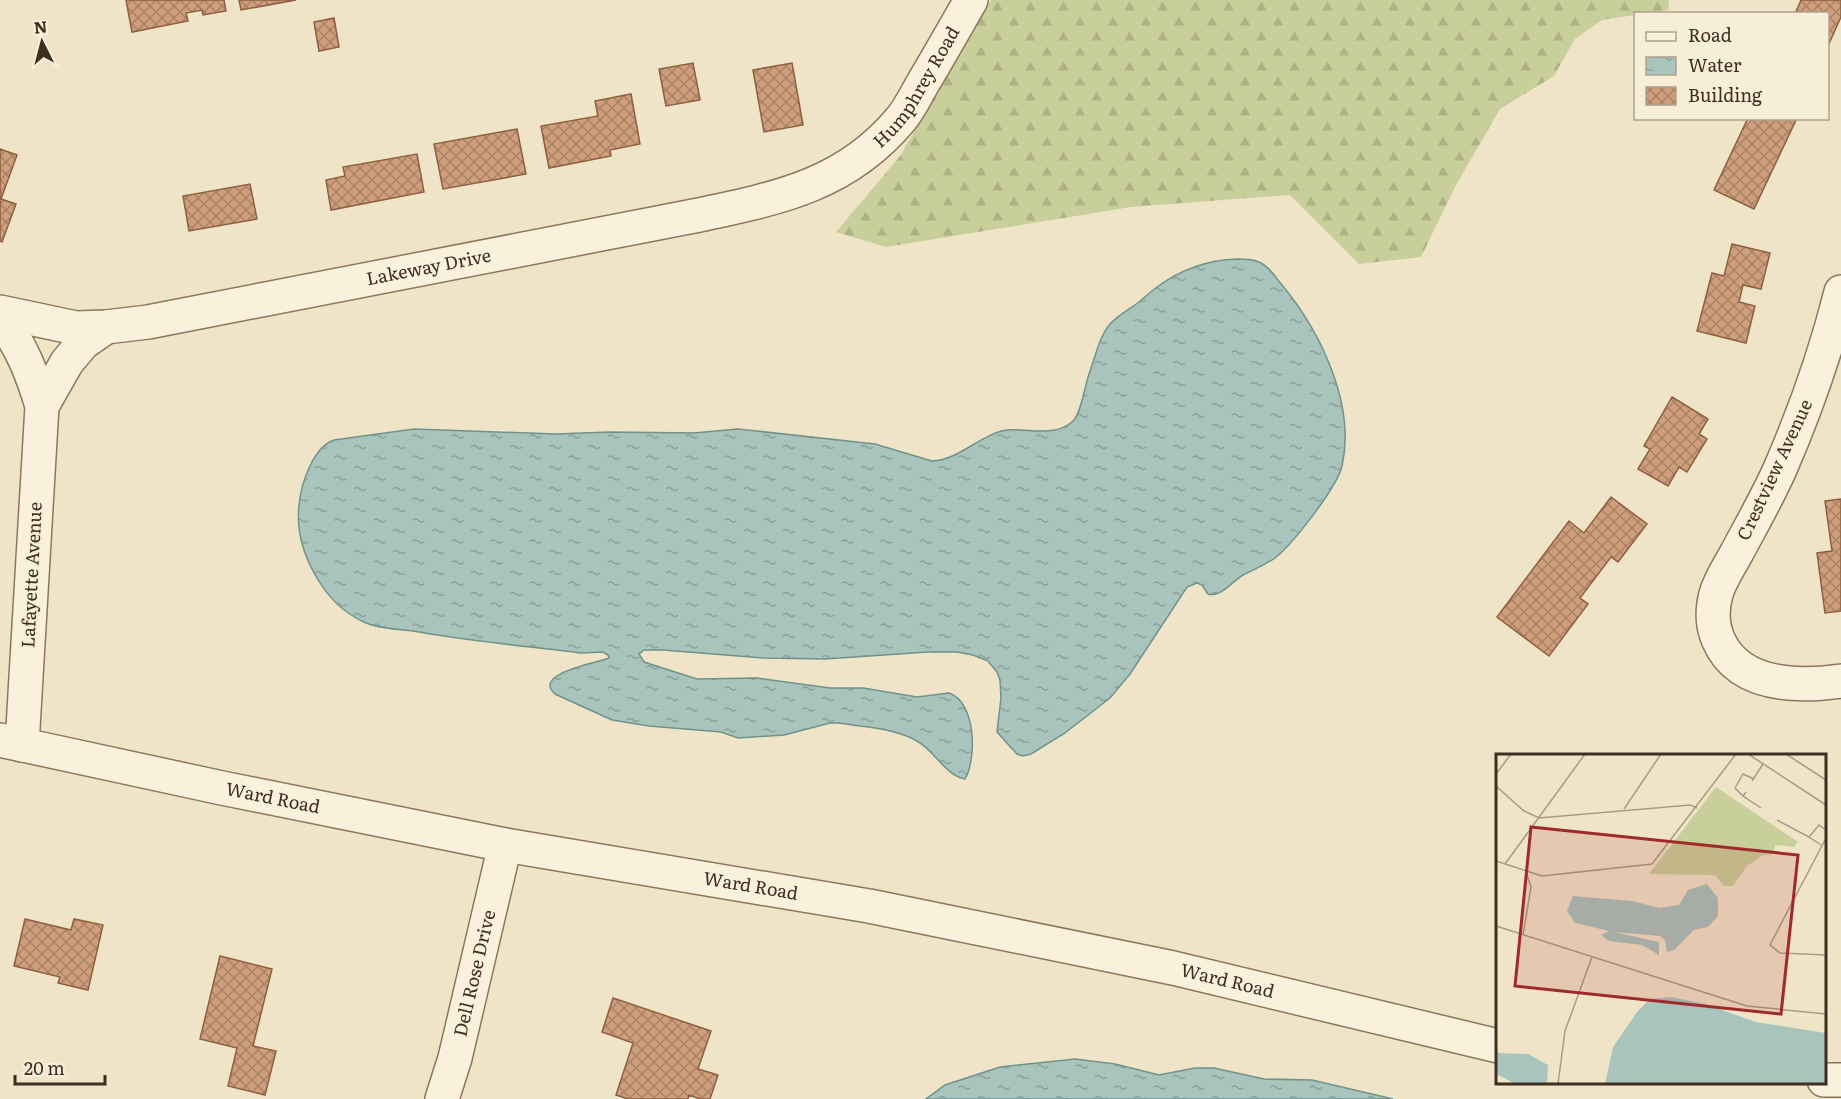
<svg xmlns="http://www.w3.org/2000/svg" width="1841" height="1099" font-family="Literata,serif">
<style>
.forest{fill:url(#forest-firs)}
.water{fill:url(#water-ripples);stroke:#6f938a;stroke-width:1.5}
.building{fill:url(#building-cross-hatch);stroke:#8d5f41;stroke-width:1.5}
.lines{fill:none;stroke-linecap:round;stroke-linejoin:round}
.minor-casing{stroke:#8d765c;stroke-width:36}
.minor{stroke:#faf1dc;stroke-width:33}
.labels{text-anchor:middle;stroke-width:4.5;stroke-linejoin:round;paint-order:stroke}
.street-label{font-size:18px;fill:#3d2e20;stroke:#f7eed8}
.inset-road{fill:none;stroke:#a89b85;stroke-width:1.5}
.view{fill:#9e2a2b;fill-opacity:0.15;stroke:#9e2a2b;stroke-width:3}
.inset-edge{fill:none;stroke:#3d2e20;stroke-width:3}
</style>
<defs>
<pattern id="forest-firs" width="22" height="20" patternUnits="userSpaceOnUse" patternTransform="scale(1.5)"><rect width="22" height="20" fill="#c9cf9b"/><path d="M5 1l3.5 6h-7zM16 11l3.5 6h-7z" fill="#aeb285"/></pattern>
<pattern id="water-ripples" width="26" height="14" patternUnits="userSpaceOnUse" patternTransform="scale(1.5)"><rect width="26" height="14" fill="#a9c4bc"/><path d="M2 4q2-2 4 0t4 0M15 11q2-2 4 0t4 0" fill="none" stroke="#8ba098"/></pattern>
<pattern id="building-cross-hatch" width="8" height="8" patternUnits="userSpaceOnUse" patternTransform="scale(1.5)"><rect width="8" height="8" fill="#cf9f7d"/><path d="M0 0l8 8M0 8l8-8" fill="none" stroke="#a98266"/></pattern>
</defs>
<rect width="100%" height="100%" fill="#f0e4c8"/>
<path class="forest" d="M991,0H1669L1668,10L1602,20L1575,39L1554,76L1500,109L1455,187L1421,257L1359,264L1290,195L1131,207L886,247L836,232L900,156Z"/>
<path class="water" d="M1237,259C1244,259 1253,259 1259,262C1269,266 1275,277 1282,285C1320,331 1356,404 1342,466C1337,487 1293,544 1275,558C1265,565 1253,570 1243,575C1233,581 1220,598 1208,594L1202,585L1197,583L1187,587L1130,674L1110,698L1065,733L1031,754L1023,756L1017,754L997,732L1001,698L1000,680L997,672L988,661L973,655L957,652H928L825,659L763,658L663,650H644L639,654L644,662L697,679L757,678L830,688H863L917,697L949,693C976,702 977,758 965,779C946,776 934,750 917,741C895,728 864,727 839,723H830L784,735L738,738L721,732L649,726L612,720L555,694C531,673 601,662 609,658L608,655L603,652L581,653C525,646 469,641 413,631C398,629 378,629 364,622C323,604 294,549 299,505C301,484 313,447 334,440L414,429L555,434L610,432L694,433L738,429L875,444L932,461C960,460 980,434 1007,430C1028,428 1055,438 1073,421C1081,414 1085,385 1089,374C1095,358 1099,337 1110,324C1118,315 1130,309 1139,302C1145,297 1150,292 1157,287C1180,270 1208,260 1237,259Z
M1075,1059L1115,1064L1159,1075L1195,1068H1214L1264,1079L1312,1080L1393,1099H926L945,1085L1000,1067Z"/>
<path class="building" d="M126,0H224L226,11L203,15L202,10L186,13L188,21L132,32Z
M239,0H296L241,10Z
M1801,0H1841V17L1828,46V14H1795Z
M334,18L339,47L319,51L314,22Z
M693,63L700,100L666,106L659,69Z
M792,63L803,125L764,132L753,70Z
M631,94L640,144L610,150L611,156L549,168L541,126L598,116L595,101Z
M1748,118H1797L1754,209L1714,190Z
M517,129L526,174L443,189L434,144Z
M0,149L17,155L1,199L16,204L2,242L0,241Z
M417,154L424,192L331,210L326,180L345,176L343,167Z
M250,184L257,219L189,231L183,196Z
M1732,244L1770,253L1761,289L1743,285L1739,302L1755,306L1746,343L1697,331L1712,273L1724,276Z
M1672,397L1708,419L1699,434L1707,439L1687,472L1679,467L1668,486L1638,469L1650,449L1644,446Z
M1611,497L1647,524L1618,562L1611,557L1580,598L1588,604L1549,656L1497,617L1569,521L1584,533Z
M1841,499V611L1825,613L1817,553L1832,551L1825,501Z
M25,919L71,930L74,919L103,925L88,990L58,983L60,977L14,966Z
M220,956L272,969L253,1046L276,1051L265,1095L228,1086L237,1048L200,1039Z
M613,998L711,1031L698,1069L718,1075L710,1099H700L689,1095L688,1099H628L616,1095L633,1043L602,1032Z"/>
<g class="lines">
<g class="minor-casing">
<g id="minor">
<path d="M1841,292C1825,356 1806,409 1780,469C1767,498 1751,526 1736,554C1729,567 1720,580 1716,594C1712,609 1712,625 1718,639C1738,687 1797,687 1841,681"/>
<path id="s1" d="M0,312L76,328L106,327L148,322L699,215C779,198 846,185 901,119C910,108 916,95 923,83C939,56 955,28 971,0"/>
<path d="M0,318C21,345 32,373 42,406L22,745"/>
<path d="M42,406L67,362L83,343L106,327"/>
<path id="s2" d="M0,740L222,788L505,845L869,906L1173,968L1498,1046"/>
<path d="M1824,1080H1841"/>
<path id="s3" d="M442,1099L455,1058L505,845"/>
</g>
</g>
<use href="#minor" class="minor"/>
</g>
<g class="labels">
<g class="street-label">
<text dy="6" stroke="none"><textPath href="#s1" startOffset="975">Humphrey Road</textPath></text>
<text dy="6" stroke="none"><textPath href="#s1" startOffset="436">Lakeway Drive</textPath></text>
<text transform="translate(1775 470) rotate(-65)" y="6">Crestview Avenue</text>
<text transform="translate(32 575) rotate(-87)" y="6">Lafayette Avenue</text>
<text dy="6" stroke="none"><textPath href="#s2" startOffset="279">Ward Road</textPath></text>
<text dy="6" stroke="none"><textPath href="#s2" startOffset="765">Ward Road</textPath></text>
<text dy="6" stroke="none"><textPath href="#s3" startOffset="130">Dell Rose Drive</textPath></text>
<text dy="6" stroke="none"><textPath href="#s2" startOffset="1251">Ward Road</textPath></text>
</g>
</g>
<g transform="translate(1496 754)">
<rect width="330" height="330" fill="#f0e4c8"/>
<path d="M220,33L302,88L298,93L279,91L277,100L267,101L251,112L237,132H228L219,121L153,120Z" fill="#c9cf9b"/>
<path d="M211,130L222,144V162L212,173L198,176L178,196L171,198L169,186L164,182L118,178L163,188V201L146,191L113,187L105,181L113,177L79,169L71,157L77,142L136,147L163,154L183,151L192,136ZM175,243L209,250L260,268L330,279V330H109L117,293L141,258L154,245ZM0,290L2,299L32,300L52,311L51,330H20L4,322L0,319Z" fill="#a9c4bc"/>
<path class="inset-road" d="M252,0L330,51M290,0L330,26M0,20L15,0M256,27L267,10M0,32L28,57L43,64L194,51L201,54M250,38L247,42L265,54M247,42L239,34L247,20L258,25M128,55L165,0M281,66L313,83M330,84L274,191L284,199L330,201M325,91L313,83L323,71L330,76M0,107L46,122L156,110L240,0M9,110L89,0M0,172L251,252L330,260M27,181L35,133L30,118M62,330L69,277L96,203"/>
<path class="view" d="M35,73L302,101L285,260L19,232Z"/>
<rect width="330" height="330" class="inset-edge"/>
</g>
<rect x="1634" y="12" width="195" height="108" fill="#f7eed8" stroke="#ada18e" stroke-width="1.5"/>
<rect x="1646" y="32" width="30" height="9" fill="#faf1dc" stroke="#ada18e" stroke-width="1.5"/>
<text x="1688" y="42" font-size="18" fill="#3d2e20">Road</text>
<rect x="1646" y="57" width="30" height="18" fill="url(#water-ripples)" stroke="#ada18e" stroke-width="1.5"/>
<text x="1688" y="72" font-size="18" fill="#3d2e20">Water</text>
<rect x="1646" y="87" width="30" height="18" fill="url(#building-cross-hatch)" stroke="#ada18e" stroke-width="1.5"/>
<text x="1688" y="102" font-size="18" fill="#3d2e20">Building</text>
<g transform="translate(42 42) rotate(354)" stroke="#f7eed8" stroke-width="4.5" paint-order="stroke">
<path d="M0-4.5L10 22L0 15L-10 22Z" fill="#3d2e20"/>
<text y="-9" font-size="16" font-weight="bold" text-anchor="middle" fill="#3d2e20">N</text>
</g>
<path d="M15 1075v9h90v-9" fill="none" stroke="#3d2e20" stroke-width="3"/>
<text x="24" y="1075" font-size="18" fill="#3d2e20" stroke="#f7eed8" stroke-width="4.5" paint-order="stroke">20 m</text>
</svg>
